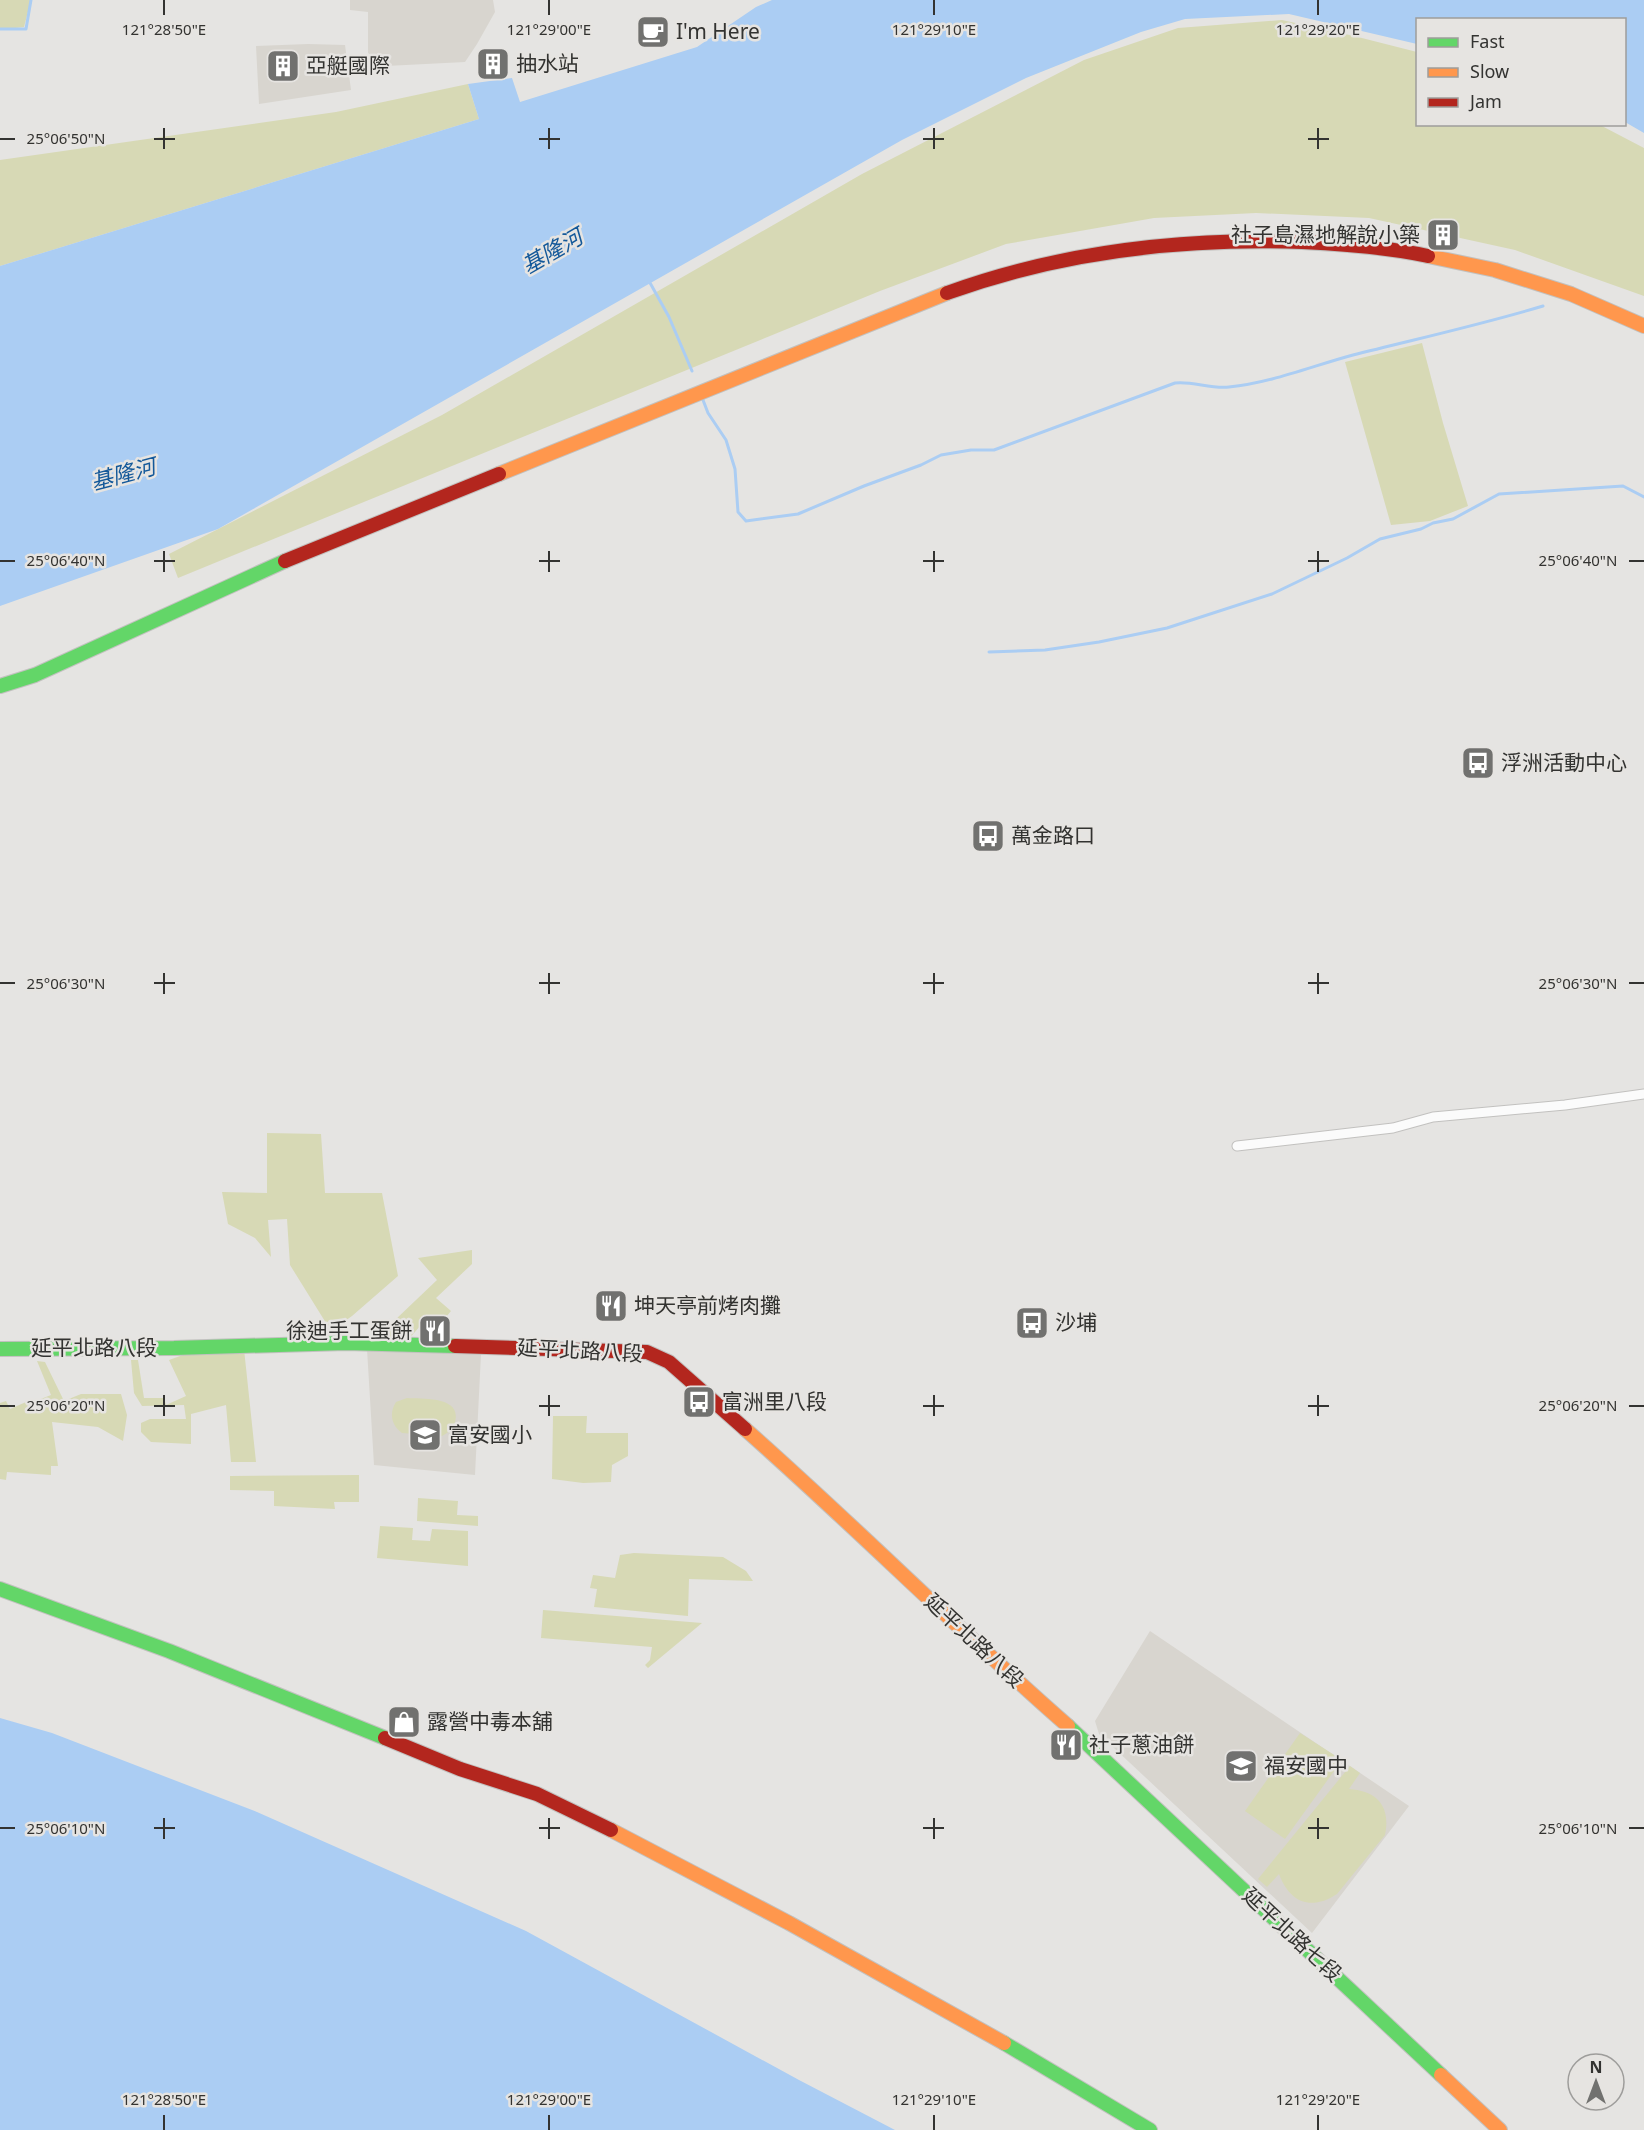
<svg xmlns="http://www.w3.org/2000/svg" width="1644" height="2130" font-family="'Noto Sans','Noto Sans TC',sans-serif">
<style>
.built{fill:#d8d5cf}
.green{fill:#d7d9b5}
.water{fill:#abcdf3}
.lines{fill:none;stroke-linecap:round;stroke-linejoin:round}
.stream{stroke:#abcdf3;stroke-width:3}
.street-casing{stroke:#c2c1bf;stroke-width:11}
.fast-casing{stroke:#c2c1bf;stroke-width:16}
.slow-casing{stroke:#c2c1bf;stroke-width:16}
.jam-casing{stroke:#c2c1bf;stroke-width:16}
.street{stroke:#fbfbfb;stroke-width:9}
.fast{stroke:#63d668;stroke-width:14}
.slow{stroke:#ff974d;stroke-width:14}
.jam{stroke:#b3261e;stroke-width:14}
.ticks{fill:none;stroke:#333331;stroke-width:2}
.labels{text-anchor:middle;stroke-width:5;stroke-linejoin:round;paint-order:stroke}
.poi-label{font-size:21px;fill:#333331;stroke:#e6e4e1;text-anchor:start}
.street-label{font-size:21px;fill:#333331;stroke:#e6e4e1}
.water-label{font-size:22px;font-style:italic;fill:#14599a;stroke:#e6e4e1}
.ticks-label{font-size:15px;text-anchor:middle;fill:#333331;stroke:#e6e4e1;stroke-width:5;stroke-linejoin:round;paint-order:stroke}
</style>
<rect width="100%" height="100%" fill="#e5e4e2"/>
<path class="built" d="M350,0H493L495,12L477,44L465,62L386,66L368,53V12L350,10Z
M308,44L345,45L351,90L259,104L256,46Z
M367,1349L481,1354L475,1475L374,1465Z
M1150,1631L1409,1806L1312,1933L1099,1734L1095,1721Z"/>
<path class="green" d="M0,0H31L24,27L0,30Z
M1282,20L1354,36L1417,52L1418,124L1600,125L1644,148V296L1515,250L1369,218L1256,213L1154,218L1006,244L880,291L178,578L169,554L442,415L862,174L1084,60L1178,28Z
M468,84L479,119L0,266V160L336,112Z
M1422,343L1443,423L1468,506L1430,521L1391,525L1345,362Z
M267,1133L321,1134L325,1193H382L398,1276L352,1316L331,1331L290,1265L287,1219L268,1220L271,1257L255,1238L228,1224L222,1192L267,1193Z
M472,1250V1264L436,1298L451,1311L442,1322L427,1318L408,1340H374L437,1280L418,1258Z
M244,1349L256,1462H231L226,1405L191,1414V1444L151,1442L141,1432V1423L150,1419H186L184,1405L142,1406L134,1393L131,1360H138L144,1398H164L166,1405L186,1396L169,1360L197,1350Z
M37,1361L45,1362L64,1401L81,1394H121L127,1415L123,1441L98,1427L52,1422L58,1466H51V1475L7,1472L6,1480L0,1479V1403L6,1401L10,1409L26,1402L28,1404L51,1395Z
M407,1398C423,1399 462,1396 455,1422C453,1429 448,1433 442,1436L402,1433C391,1425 389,1413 396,1402Z
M553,1416H587L586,1433H628V1456L612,1465L611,1482L583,1483L552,1479Z
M359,1475V1502H334L335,1509L274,1506V1491L230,1490V1476Z
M418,1498L458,1501L457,1515L478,1516V1526L417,1521Z
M380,1526L413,1528L412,1540L430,1541L432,1529L468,1531V1566L377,1558Z
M634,1553L723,1557L746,1571L753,1581L689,1579L688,1616L594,1607L597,1589L590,1588L593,1575L615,1578L620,1555Z
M543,1610L702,1623L648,1668L645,1665L650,1660L652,1647L541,1638Z
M1300,1733L1342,1760L1285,1839L1245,1811Z
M1350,1766L1360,1773L1349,1789C1377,1791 1391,1806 1385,1835L1337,1894C1311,1911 1290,1903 1279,1874L1267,1887L1258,1879Z"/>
<path class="water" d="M772,0H1644V133L1625,122L1624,20H1418L1417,44L1289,14L1185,19L1141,32L1026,78L902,140L218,529L0,606V266L479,119L468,84L512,78L520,102L697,47L756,7Z
M0,1718L52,1733L257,1812L526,1931L799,2080L895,2130H0Z"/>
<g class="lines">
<path class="stream" d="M0,29H26L31,0
M649,281L669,317L692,371
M703,400L708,413L726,440L735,469L738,512L746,521L798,514L864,486L921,465L941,455L971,450H994L1175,383C1193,381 1210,389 1229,387C1271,383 1312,366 1353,355C1416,339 1480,325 1543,306
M989,652L1045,650L1099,642L1167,628L1272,594L1347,558L1380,539L1421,529L1433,523L1453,519L1499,494L1623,486L1644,497"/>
<g class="street-casing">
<path id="street" d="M1237,1146L1393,1128L1433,1117L1565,1105L1644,1094"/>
</g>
<g class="fast-casing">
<path id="fast" d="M0,686L35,675L285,561
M0,1349L174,1348L346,1343L455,1346
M0,1589L169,1651L385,1738
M1068,1726L1441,2075
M1004,2043L1150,2130"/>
</g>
<g class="slow-casing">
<path id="slow" d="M1428,256L1495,270L1571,294L1644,326
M499,474L947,293
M745,1429C855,1526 958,1630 1068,1726
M611,1830L789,1923L1004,2043
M1441,2075L1500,2130"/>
</g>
<g class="jam-casing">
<path id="jam" d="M947,293C1060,252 1182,238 1302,242C1344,244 1387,247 1428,256
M285,561L499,474
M455,1346L647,1352L669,1362L745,1429
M385,1738L460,1769L537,1794L611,1830"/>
</g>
<use href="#street" class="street"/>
<use href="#fast" class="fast"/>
<use href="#slow" class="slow"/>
<use href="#jam" class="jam"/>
</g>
<path class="ticks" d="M164,0V15M549,0V15M934,0V15M1318,0V15M164,128V149M549,128V149M934,128V149M1318,128V149M0,139H15M154,139H175M539,139H560M923,139H944M1308,139H1329M164,551V572M549,551V572M934,551V572M1318,551V572M0,561H15M154,561H175M539,561H560M923,561H944M1308,561H1329M1629,561H1644M164,973V994M549,973V994M934,973V994M1318,973V994M0,983H15M154,983H175M539,983H560M923,983H944M1308,983H1329M1629,983H1644M164,1395V1416M549,1395V1416M934,1395V1416M1318,1395V1416M0,1406H15M154,1406H175M539,1406H560M923,1406H944M1308,1406H1329M1629,1406H1644M164,1818V1839M549,1818V1839M934,1818V1839M1318,1818V1839M0,1828H15M154,1828H175M539,1828H560M923,1828H944M1308,1828H1329M1629,1828H1644M164,2115V2130M549,2115V2130M934,2115V2130M1318,2115V2130"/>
<defs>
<g id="cafe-square" transform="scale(1.725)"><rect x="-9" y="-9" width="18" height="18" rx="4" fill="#71716f" stroke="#e6e4e1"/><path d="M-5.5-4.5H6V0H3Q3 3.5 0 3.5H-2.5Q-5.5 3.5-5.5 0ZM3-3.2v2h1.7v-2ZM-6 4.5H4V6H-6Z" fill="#fff"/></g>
<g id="building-square" transform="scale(1.725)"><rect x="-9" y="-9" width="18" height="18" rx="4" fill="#71716f" stroke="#e6e4e1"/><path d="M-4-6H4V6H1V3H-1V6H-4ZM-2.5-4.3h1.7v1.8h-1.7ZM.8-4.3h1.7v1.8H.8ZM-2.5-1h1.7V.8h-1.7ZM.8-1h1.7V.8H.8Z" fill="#fff"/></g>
<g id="bus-square" transform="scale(1.725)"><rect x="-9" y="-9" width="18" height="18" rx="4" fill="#71716f" stroke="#e6e4e1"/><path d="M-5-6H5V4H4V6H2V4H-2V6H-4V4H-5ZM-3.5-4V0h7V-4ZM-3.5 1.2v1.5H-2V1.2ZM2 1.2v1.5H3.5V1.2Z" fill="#fff"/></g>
<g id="restaurant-square" transform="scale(1.725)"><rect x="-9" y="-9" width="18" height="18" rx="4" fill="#71716f" stroke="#e6e4e1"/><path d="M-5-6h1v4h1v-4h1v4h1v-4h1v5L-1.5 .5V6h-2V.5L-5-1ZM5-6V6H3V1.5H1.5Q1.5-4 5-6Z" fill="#fff"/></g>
<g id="school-square" transform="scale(1.725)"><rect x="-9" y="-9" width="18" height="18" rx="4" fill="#71716f" stroke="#e6e4e1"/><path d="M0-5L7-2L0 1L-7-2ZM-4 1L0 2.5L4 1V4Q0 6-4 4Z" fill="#fff"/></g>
<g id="shop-square" transform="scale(1.725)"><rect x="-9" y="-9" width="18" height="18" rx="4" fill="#71716f" stroke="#e6e4e1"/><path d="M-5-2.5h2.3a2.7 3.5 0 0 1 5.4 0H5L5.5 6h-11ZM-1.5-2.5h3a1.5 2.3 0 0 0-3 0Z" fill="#fff"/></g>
</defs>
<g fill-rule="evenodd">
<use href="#cafe-square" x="653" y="32"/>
<use href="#building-square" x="493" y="64"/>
<use href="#building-square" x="283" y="66"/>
<use href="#building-square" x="1443" y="235"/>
<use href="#bus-square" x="1478" y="763"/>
<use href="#bus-square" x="988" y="836"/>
<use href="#restaurant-square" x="611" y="1306"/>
<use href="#bus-square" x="1032" y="1323"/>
<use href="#restaurant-square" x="435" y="1331"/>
<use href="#bus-square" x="699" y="1402"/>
<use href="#school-square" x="425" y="1435"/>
<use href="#shop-square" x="404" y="1722"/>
<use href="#restaurant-square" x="1066" y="1745"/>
<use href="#school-square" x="1241" y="1766"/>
</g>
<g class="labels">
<g class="poi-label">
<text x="676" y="39">I'm Here</text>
<text x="516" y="71">抽水站</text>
<text x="306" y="73">亞艇國際</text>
<text x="1420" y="242" text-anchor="end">社子島濕地解說小築</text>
<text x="1501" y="770">浮洲活動中心</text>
<text x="1011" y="843">萬金路口</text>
<text x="634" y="1313">坤天亭前烤肉攤</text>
<text x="1055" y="1330">沙埔</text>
<text x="412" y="1338" text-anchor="end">徐迪手工蛋餅</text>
<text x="722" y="1409">富洲里八段</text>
<text x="448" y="1442">富安國小</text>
<text x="427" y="1729">露營中毒本舖</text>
<text x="1089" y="1752">社子蔥油餅</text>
<text x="1264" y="1773">福安國中</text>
</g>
<g class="street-label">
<text x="94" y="1355">延平北路八段</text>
<text transform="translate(580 1351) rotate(3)" y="7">延平北路八段</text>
<text transform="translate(974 1641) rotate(43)" y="7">延平北路八段</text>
<text transform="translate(1292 1935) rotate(43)" y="7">延平北路七段</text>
</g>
<g class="water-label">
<text transform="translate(552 251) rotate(-30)" y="8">基隆河</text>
<text transform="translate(123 474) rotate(-15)" y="8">基隆河</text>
</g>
</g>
<g class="ticks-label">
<text x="164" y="35">121°28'50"E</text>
<text x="549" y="35">121°29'00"E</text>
<text x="934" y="35">121°29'10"E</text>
<text x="1318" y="35">121°29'20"E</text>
<text x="66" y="144">25°06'50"N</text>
<text x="66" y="566">25°06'40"N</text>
<text x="1578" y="566">25°06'40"N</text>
<text x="66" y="989">25°06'30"N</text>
<text x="1578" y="989">25°06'30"N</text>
<text x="66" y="1411">25°06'20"N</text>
<text x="1578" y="1411">25°06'20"N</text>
<text x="66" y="1834">25°06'10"N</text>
<text x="1578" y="1834">25°06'10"N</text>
<text x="164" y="2105">121°28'50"E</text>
<text x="549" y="2105">121°29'00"E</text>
<text x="934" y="2105">121°29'10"E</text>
<text x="1318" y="2105">121°29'20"E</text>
</g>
<rect x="1416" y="18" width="210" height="108" fill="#e6e4e1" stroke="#9e9d9b" stroke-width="1.5"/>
<rect x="1428" y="38" width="30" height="9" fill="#63d668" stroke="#9e9d9b" stroke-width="1.5"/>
<text x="1470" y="48" font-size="18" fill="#333331">Fast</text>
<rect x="1428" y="68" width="30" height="9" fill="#ff974d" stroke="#9e9d9b" stroke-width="1.5"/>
<text x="1470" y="78" font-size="18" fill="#333331">Slow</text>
<rect x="1428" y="98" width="30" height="9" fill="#b3261e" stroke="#9e9d9b" stroke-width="1.5"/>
<text x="1470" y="108" font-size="18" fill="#333331">Jam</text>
<g transform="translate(1596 2082)"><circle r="28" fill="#e6e4e1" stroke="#9e9d9b" stroke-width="1.5"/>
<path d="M0-4.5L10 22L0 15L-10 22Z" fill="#71716f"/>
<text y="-9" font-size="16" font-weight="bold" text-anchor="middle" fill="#333331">N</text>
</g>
</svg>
